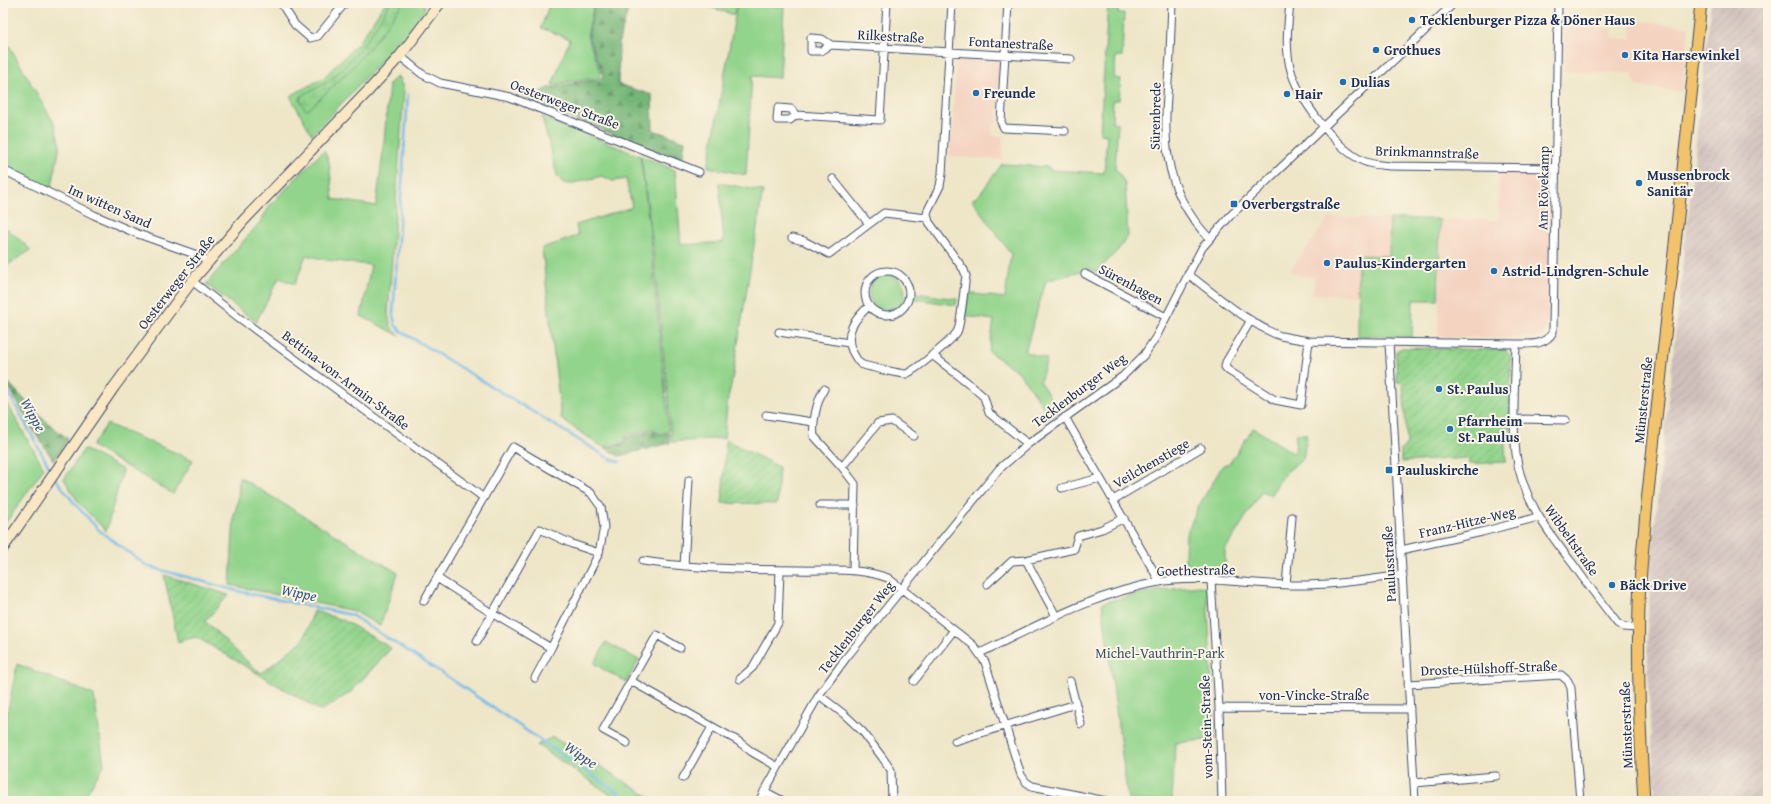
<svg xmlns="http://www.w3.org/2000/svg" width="1771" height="804" font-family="'Gentium Book Plus',serif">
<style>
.built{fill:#f4d3c1}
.industrial{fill:url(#industrial-furrows)}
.green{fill:#92d48b;stroke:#568274}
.forest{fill:url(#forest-firs);stroke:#48726a}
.wetland{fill:url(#wetland-marsh);stroke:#568274}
.garden{fill:url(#garden-furrows);stroke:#568274}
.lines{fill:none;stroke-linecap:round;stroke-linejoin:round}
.stream{stroke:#72b9e9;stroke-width:2.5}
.street-casing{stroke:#3b4a6e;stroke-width:9}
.secondary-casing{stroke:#3b4a6e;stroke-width:12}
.primary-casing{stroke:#3b4a6e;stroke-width:13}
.street{stroke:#fff;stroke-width:7}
.secondary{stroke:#fae7c3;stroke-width:10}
.primary{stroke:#f2c36a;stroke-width:11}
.poi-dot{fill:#1f6fb2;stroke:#fcf5e5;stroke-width:1.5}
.labels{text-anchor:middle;stroke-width:4;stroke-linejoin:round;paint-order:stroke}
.poi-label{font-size:14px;font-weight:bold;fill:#1b2f5e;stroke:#fcf5e5;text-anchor:start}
.street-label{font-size:14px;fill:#1b2f5e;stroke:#fcf5e5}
.park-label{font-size:14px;fill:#395869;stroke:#fcf5e5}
.water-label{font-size:15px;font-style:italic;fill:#355888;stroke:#fcf5e5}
</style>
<defs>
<pattern id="industrial-furrows" width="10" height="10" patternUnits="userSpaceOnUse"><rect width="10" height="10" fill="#d0c0bc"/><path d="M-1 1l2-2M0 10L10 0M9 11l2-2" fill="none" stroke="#b2a5a4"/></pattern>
<pattern id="forest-firs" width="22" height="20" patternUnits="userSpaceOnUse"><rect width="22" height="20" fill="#75b677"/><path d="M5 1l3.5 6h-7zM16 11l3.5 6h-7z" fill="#5f9465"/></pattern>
<pattern id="wetland-marsh" width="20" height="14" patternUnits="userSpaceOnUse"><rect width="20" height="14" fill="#92d48b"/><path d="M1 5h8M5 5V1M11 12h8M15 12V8" fill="none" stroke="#7db67a"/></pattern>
<pattern id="garden-furrows" width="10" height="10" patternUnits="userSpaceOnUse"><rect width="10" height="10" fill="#92d48b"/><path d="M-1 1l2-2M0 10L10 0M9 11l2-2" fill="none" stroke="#7db67a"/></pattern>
</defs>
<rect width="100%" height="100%" fill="#fcf5e5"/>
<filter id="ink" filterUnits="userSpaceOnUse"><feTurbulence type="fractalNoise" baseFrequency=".025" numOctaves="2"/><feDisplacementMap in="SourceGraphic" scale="8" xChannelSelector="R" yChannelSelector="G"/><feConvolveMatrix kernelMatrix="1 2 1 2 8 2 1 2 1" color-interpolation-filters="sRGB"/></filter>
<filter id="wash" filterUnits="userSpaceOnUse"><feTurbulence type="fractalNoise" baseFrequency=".012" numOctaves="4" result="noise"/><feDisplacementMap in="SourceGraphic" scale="16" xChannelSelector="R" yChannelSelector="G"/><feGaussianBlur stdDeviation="0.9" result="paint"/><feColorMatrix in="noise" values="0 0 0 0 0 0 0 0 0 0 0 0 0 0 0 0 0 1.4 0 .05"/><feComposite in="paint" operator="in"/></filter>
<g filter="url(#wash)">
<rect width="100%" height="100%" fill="#eee6c7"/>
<path class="built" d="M1632,20L1689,27L1682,92L1636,86L1632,73L1563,72L1564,28L1612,29V38L1631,39Z
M962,58L996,60L1000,65L997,121L993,125L992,136L1003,137L1002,160L950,156L956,63Z
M1499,172L1547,173L1550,176L1548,321L1546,329L1541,335L1534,338L1438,337L1441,219L1498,220Z
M1330,217L1390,219L1388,255H1358L1357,295L1312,294L1315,278L1299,276L1290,270Z"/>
<path class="industrial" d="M1711,3H1768V801H1656L1650,725L1647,633L1653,540Z"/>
<path class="green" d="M385,3H424V12L420,19L312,135L290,96L323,78L359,42Z
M550,3H594L587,36L601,73L599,79L578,80L552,85L570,39L541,28Z
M698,3H736L734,15Z
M1108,3H1119L1118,13H1124L1122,56H1116L1114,78L1121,79L1119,100H1113L1112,122L1118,123L1115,170L1118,171L1125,184L1128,236L1118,250L1097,272L1090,269L1046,281L1025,352L1047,359L1040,382L1060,412L1051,418L1019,372L989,352L994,320L965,316L968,293L1005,298L1011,254L972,200L980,194L1002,164L1049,167V170L1104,173L1107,135L1100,134Z
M737,5L784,7L780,78L752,76L746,175L708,167Z
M3,35L55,125L60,146L51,191L3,167Z
M398,76L404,90L388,314L391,327L400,336L361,316L371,265L326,260L306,255L295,284L279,278L256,322L206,284L261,221L270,205L324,150L329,162L333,199L376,206L383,153L389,84Z
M542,117L640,156L649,223L669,431L660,434L653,429L626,435L623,443L603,447L561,419L542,248L578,236L576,225L632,207L626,179L613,181L602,176L569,184L563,183L557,175Z
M641,156L675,170L681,245L724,242L719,183L763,191L731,386L728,397L724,438L672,442L653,246Z
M1390,219H1440L1438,300H1413L1412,337L1357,336L1358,255L1389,256Z
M3,225L31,250L3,268Z
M869 293a18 18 0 1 1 36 0a18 18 0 1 1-36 0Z
M915,293L957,299L956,305L914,299Z
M3,395L28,441L44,468L3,527Z
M107,424L193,460L173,494L92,446Z
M1253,428L1295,454L1296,434H1307L1303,459L1285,473L1270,496L1262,491L1225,550V575H1184L1186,535L1198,507L1223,465L1229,464Z
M84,449L123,470L106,531L78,502L64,479Z
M239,477L398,573L380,626L354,611L230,585L234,515L238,502Z
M1200,586L1205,588L1207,592L1215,739L1175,743L1172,801L1128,800L1102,603L1148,592Z
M606,642L639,660L626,682L594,664Z
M17,664L94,695L104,765L82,801H3V737Z
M553,737L656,801H620L537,745Z"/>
<path class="forest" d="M595,3H630L619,41L618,84L652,95L653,130L685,141L682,161L530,102L522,95L541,92L548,88L579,82L601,80L603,74L588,36Z
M4,378L42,418L68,439L54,461L33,430Z
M653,431L660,435L669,433L670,443L619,456L605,448L624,444L627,437Z"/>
<path class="wetland" d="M390,3H403L372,45L349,71L308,110L305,109L300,100L302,95C310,91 320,87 327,82C355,61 373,32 390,3Z"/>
<path class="garden" d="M1402,348L1505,350L1511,356L1510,430L1504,431L1506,462L1469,464L1468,458L1401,462V450L1407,445L1403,383L1397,382L1396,355V351Z
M726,440L779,467L777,504L722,503Z
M164,575L229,595L205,621L254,668L262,673L303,640L314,611L343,620L391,648L351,692L321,711L196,637L178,642Z"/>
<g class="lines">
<path class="stream" d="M408,94L393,314L395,325L402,332L610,459L620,462
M3,383L52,472
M55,478L75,504L100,531L147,566L237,591L351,615L442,673L630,801"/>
</g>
</g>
<g filter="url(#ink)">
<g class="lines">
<g class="street-casing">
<path id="street" d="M281,3L295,25L310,38L318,36L345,3
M1008,3L1001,122L1004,128L1065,131
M1290,3C1288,24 1285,46 1290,67C1297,97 1335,148 1363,161C1372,165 1381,165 1390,166L1556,168
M831,45L822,39L811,38V51H821L831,45L1071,59
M1170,53L1172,3
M400,56L422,74L440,83L510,97L699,172
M1170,56C1165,126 1155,181 1209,238
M796,115L791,109L778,108L777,120H790L796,115L880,120L887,3
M3,170L94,215L138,234L200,256L208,262
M833,179L869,224
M792,238L804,241L829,254L884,213L927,218
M865 293a22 22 0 1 1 44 0a22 22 0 1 1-44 0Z
M1085,274L1166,317
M1188,274C1213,293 1253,327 1281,336C1290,338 1299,339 1309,341L1516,344C1530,344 1545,346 1553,332L1558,3
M192,281L238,317L484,498
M869,306C855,319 844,332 852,351C855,356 857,361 861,364C864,366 901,374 906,374C916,370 951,341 957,332C961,326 964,286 966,276L964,270L929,222L927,214L928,210L940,186L942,174L952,3
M1251,320L1226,362L1225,367L1229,371L1275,400L1301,405L1309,341
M779,332L849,343
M1389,342L1415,801
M1516,344C1515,381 1512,418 1516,454C1522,498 1547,531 1573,564C1587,584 1602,603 1617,623L1623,627L1638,628
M932,355L967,382L984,397L989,413L1028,444
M824,389C817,401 812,422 814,436L842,467L855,484L853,570
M766,415L813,422
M1065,417L1160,582
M1515,419L1566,420
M513,447L591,493L601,507L604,527L599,553L551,648L493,614L437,578Z
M842,467L878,423L892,421L914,436
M1062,488L1100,478
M1113,500L1201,448
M820,505H855
M1401,550L1482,532L1538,517
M1026,560L1056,616
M643,561C694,569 747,570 798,570C829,571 860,567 888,578L973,645L985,662L1021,775L1026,782L1032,786L1106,801
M684,566L689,480
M1211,580L1219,708L1222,801
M987,584L1012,561L1026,560L1074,549L1078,536L1102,529L1124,518
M1286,585L1292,517
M424,601L437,578
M477,641L540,529L572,544L599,553
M980,653C1037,626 1095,593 1159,582C1199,575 1247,584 1289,585C1327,586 1365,580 1403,575
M535,678L551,648
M740,679L753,667L778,623L780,570
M631,681L738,741L752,752L778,767
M914,681L954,630
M1070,681L1081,724
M1408,684L1561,675L1568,681L1571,688L1580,801
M819,695L845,715L863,732L882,757L891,770L892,801
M1219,708L1410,709
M955,741L1076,704
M627,743L603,730L657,635L680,648
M683,778L712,727
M1414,783L1496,776
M764,791L783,801
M759,801L819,695L846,658L999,469L1028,444L1123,376L1144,355L1156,337L1202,248L1230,216L1454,3"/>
</g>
<g class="secondary-casing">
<path id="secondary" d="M3,548L114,387L192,281L244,220L369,90L400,56L440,3"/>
</g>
<g class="primary-casing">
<path id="primary" d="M1644,801C1640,736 1637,671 1639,605C1640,571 1644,536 1647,502L1701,3"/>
</g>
<use href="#street" class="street"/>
<use href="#secondary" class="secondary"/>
<use href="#primary" class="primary"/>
</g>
</g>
<g class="poi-dot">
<circle cx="1412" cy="20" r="4"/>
<circle cx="1376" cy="50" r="4"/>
<circle cx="1625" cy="55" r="4"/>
<circle cx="1343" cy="82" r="4"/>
<circle cx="976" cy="93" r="4"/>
<circle cx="1287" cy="94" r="4"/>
<circle cx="1639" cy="183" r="4"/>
<rect x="1230" y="200" width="8" height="8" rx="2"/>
<circle cx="1327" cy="263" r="4"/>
<circle cx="1494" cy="271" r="4"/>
<circle cx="1439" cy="389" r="4"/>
<circle cx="1450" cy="429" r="4"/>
<rect x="1385" y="466" width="8" height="8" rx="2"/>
<circle cx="1612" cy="585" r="4"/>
</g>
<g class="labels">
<g class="poi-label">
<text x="1420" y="25">Tecklenburger Pizza &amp; Döner Haus</text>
<text x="1384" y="55">Grothues</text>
<text x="1633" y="60">Kita Harsewinkel</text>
<text x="1351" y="87">Dulias</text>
<text x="984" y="98">Freunde</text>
<text x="1295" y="99">Hair</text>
<text x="1647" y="180">Mussenbrock<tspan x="1647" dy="16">Sanitär</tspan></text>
<text x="1242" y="209">Overbergstraße</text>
<text x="1335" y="268">Paulus-Kindergarten</text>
<text x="1502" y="276">Astrid-Lindgren-Schule</text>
<text x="1447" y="394">St. Paulus</text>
<text x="1458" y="426">Pfarrheim<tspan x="1458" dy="16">St. Paulus</tspan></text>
<text x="1397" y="475">Pauluskirche</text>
<text x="1620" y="590">Bäck Drive</text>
</g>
<g class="street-label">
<text transform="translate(891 36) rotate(3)" y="5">Rilkestraße</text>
<text transform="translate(1011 43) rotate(3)" y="5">Fontanestraße</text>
<text transform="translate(565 104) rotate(21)" y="5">Oesterweger Straße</text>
<text transform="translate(1155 116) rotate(-89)" y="5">Sürenbrede</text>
<text transform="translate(1427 152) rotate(2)" y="5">Brinkmannstraße</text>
<text transform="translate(1543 188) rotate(-89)" y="5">Am Rövekamp</text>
<text transform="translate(110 206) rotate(24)" y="5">Im witten Sand</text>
<text transform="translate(176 282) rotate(-52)" y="5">Oesterweger Straße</text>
<text transform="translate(1131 284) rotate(28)" y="5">Sürenhagen</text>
<text transform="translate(346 380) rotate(37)" y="5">Bettina-von-Armin-Straße</text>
<text transform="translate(1079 390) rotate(-37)" y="5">Tecklenburger Weg</text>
<text transform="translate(1643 400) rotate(-84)" y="5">Münsterstraße</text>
<text transform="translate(1151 463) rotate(-30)" y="5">Veilchenstiege</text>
<text transform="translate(1467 522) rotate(-13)" y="5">Franz-Hitze-Weg</text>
<text transform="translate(1572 540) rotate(55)" y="5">Wibbeltstraße</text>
<text transform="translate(1389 564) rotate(-93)" y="5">Paulusstraße</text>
<text transform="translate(1196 570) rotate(-1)" y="5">Goethestraße</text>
<text transform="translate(856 627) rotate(-52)" y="5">Tecklenburger Weg</text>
<text transform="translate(1489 668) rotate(-2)" y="5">Droste-Hülshoff-Straße</text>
<text x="1314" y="700">von-Vincke-Straße</text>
<text transform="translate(1626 725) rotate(-92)" y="5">Münsterstraße</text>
<text transform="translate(1206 727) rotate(-92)" y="5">vom-Stein-Straße</text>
</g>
<g class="park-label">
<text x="1160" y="658">Michel-Vauthrin-Park</text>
</g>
<g class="water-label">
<text transform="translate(33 415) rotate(61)" y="5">Wippe</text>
<text transform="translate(299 593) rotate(12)" y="5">Wippe</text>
<text transform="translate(581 755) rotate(34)" y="5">Wippe</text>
</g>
</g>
<rect width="1771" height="804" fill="none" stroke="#fcf5e5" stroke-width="16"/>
</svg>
